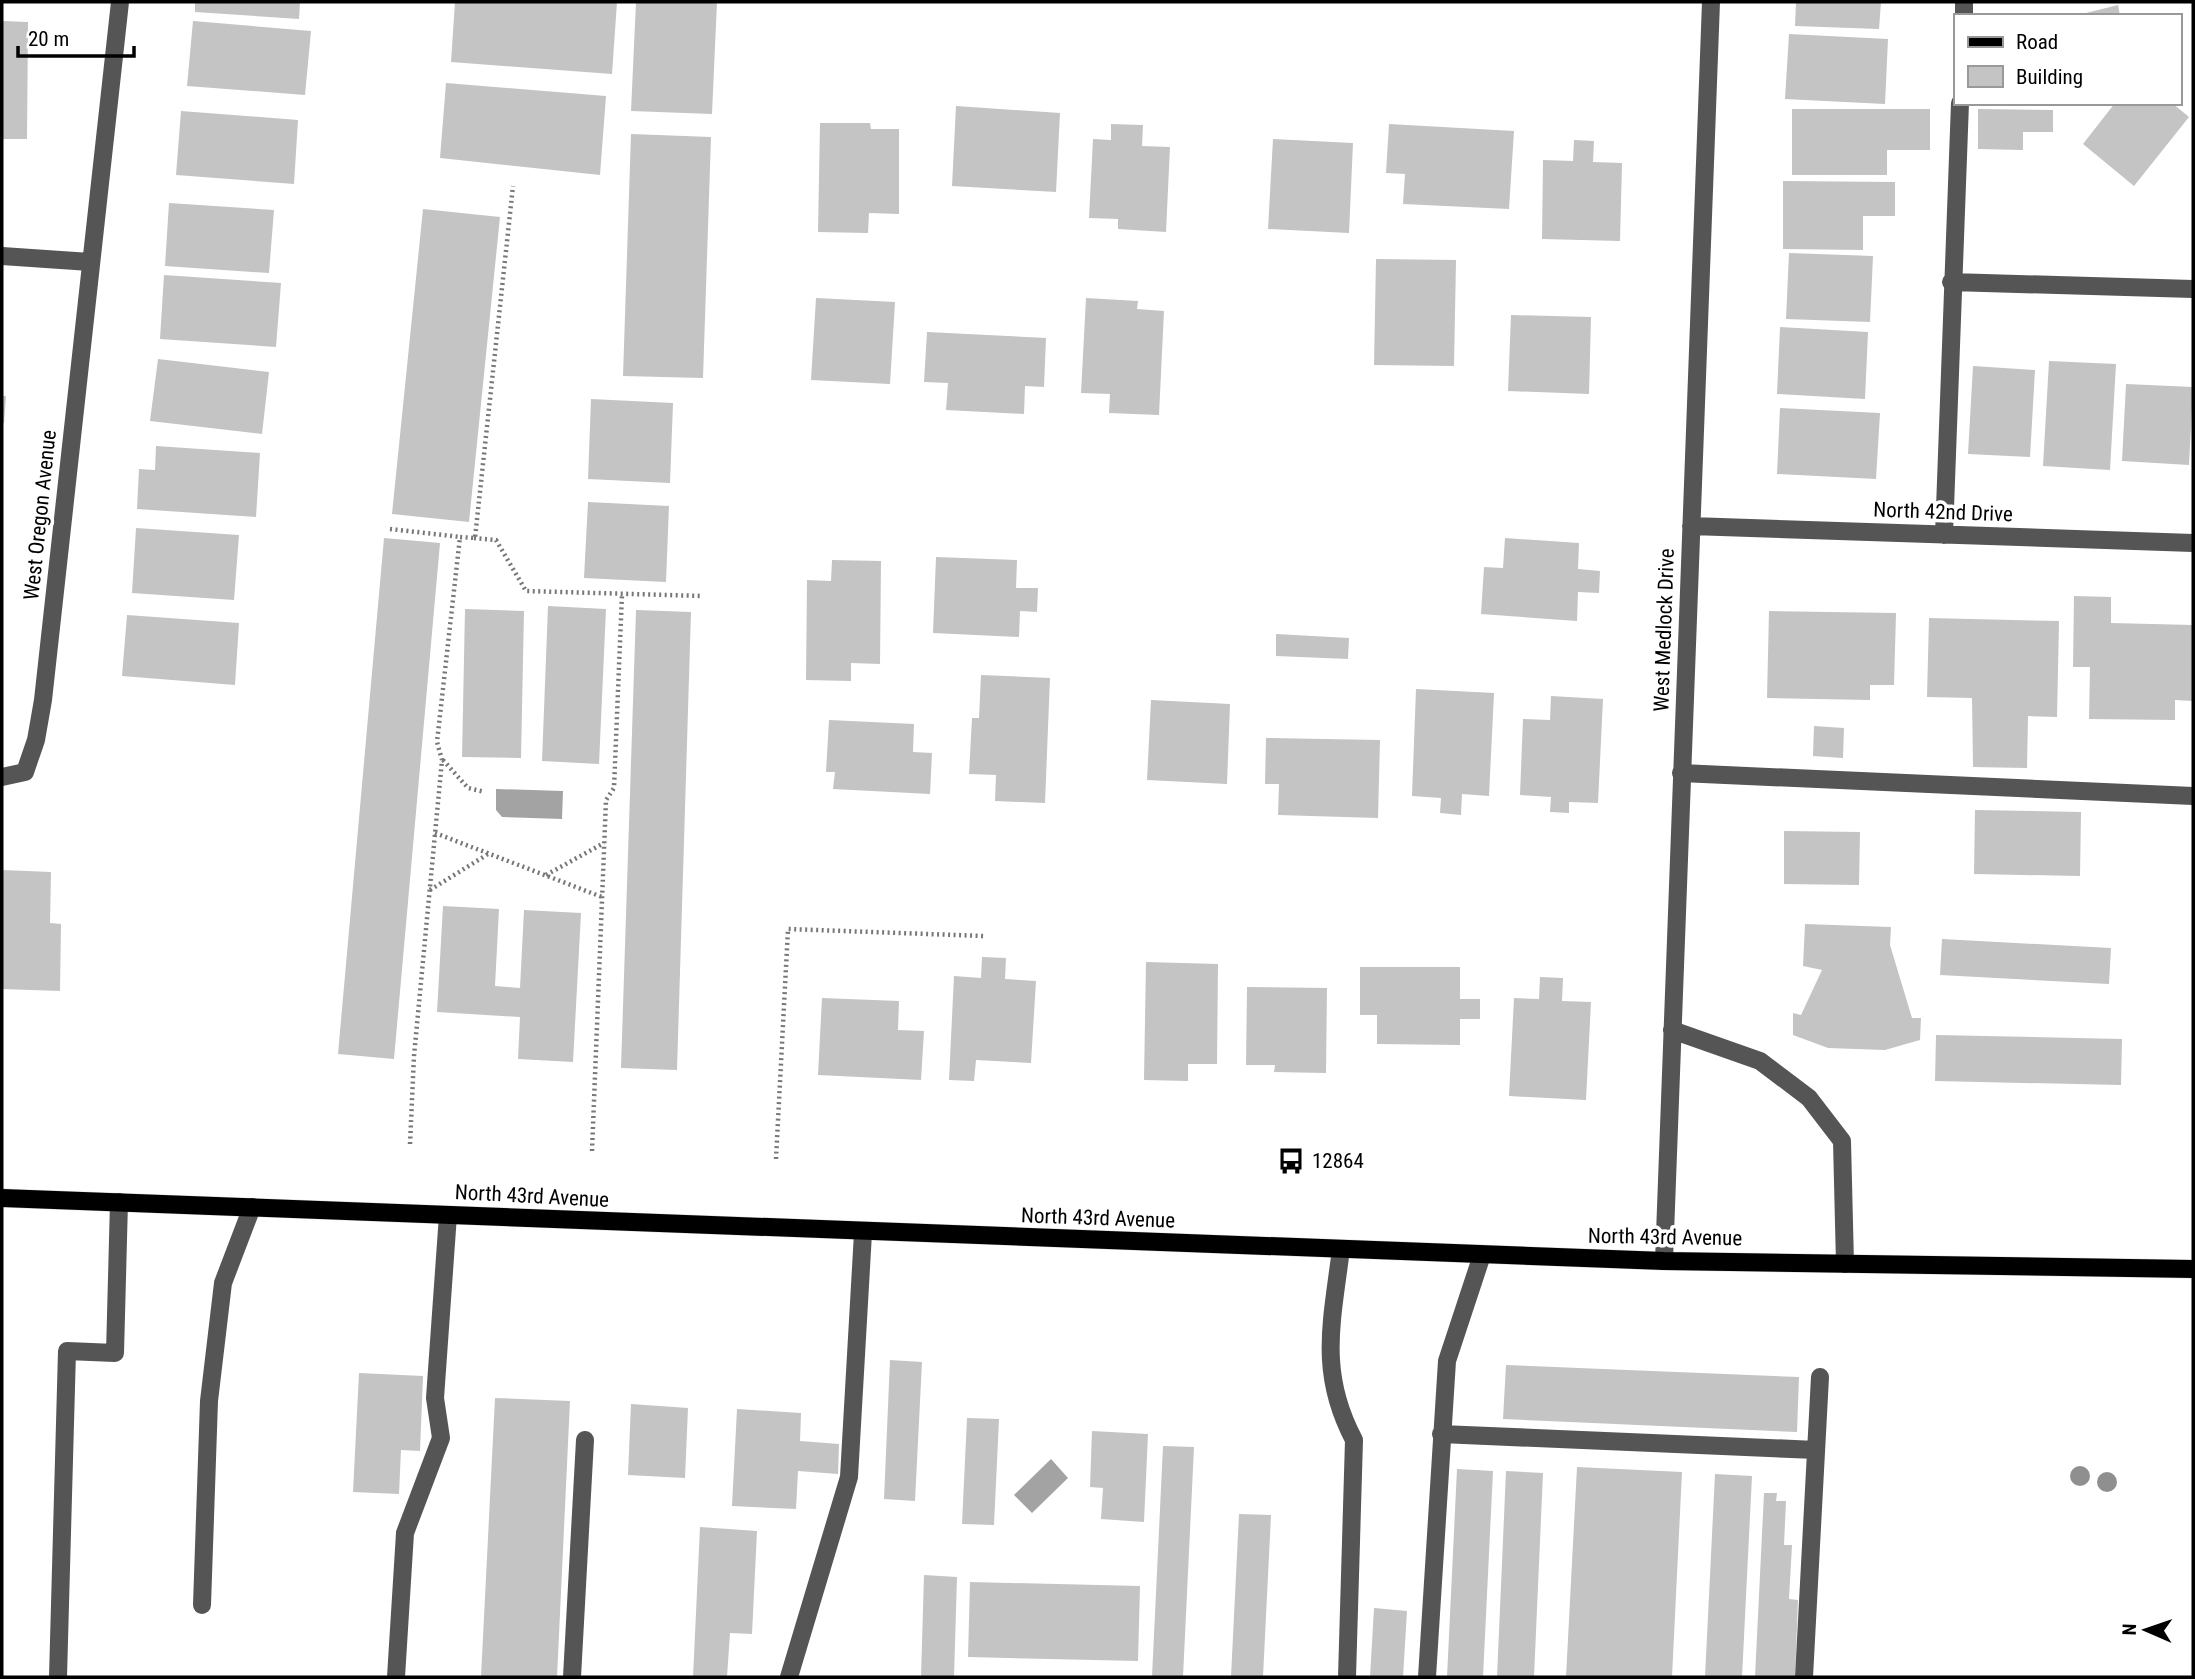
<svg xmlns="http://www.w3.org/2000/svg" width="2195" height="1679" font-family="'Roboto Condensed',sans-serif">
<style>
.water{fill:#a3a3a3}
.building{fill:#c4c4c4}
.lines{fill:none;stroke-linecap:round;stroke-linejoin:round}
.major-casing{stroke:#dbdbdb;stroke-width:19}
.path{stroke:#777;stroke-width:4.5;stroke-dasharray:2 3.5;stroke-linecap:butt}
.minor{stroke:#555;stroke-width:18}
.major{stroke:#000;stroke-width:18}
.tree{fill:#8f8f8f}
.labels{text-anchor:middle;stroke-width:7;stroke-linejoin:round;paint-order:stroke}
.street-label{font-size:21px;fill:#000;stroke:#fff}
.poi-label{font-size:21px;fill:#000;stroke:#fff;text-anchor:start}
</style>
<rect width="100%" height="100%" fill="#fff"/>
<path class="water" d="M496,789L563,791L562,819L502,817L496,810Z
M1051,1459L1068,1478L1032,1513L1014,1495Z"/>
<path class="building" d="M195,2H300L299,19L195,12Z
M455,2H617L612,74L451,62Z
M636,2H717L712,114L631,111Z
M1796,2H1881L1879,29L1795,26Z
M2118,5L2120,16H2078V15Z
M2,21L28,22L27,139H2Z
M193,21L311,31L305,95L187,86Z
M1789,34L1888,39L1885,104L1785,99Z
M446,83L606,96L600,175L440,158Z
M2115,103H2172L2189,117L2134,186L2083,144Z
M956,106L1060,113L1056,192L952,186Z
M1792,109H1930V150H1887V175H1792Z
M1978,109L2053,110V132H2023V150L1978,149Z
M181,111L298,120L294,184L176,175Z
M820,123H870L871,129H899V214L869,213L868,233L818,232Z
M1111,124L1143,125L1142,146L1170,147L1166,232L1118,229V219L1089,218L1093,139L1111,140Z
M1389,124L1514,131L1509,209L1403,204L1405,174L1386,173Z
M631,134L711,137L703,378L623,376Z
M1273,139L1353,143L1349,233L1268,229Z
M1574,140L1594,141L1593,162L1622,163L1620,241L1542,239L1543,160L1573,161Z
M1783,181L1895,182V216H1863V250L1783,249Z
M169,203L274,210L269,273L165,266Z
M423,209L500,217L469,522L392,514Z
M1789,253L1873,256L1870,322L1786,319Z
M1376,259L1456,260L1454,366L1374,365Z
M164,275L281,283L276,347L160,339Z
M816,298L895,302L890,384L811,380Z
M1086,298L1138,301L1137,309L1164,311L1159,415L1109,413L1110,394L1081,393Z
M1511,315L1591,317L1589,394L1508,391Z
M1780,327L1868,332L1865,399L1777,394Z
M927,332L1046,338L1044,387L1025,386L1024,414L946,410L948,383L924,382Z
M158,359L269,372L262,434L150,421Z
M2049,361L2116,364L2110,470L2043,466Z
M1973,366L2035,370L2030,457L1968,454Z
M2126,384L2193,387L2189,465L2122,461Z
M2,396H6L4,423H2Z
M591,399L673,403L670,483L588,479Z
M1780,408L1880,413L1876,479L1777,474Z
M156,446L260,453L256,517L137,509L139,469L155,470Z
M588,502L669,506L666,582L584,578Z
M136,528L239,535L234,600L132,593Z
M384,538L440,543L394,1059L338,1054Z
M1505,538L1579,543L1578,569L1600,571L1599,593L1578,592L1577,621L1481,614L1484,567L1503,568Z
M936,557L1017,560L1016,588H1038L1037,612L1020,611L1019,637L933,633Z
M832,560L881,561L880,664L851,663V681L806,680L807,580L831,581Z
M2074,596L2111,597V623L2193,625V701L2175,700V720L2089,719L2090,667H2073Z
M548,606L606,609L599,764L542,761Z
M465,609L524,611L521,758L462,757Z
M636,610L691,612L677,1070L621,1068Z
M1769,611L1896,613L1894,685H1870V700L1767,698Z
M127,615L239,623L235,685L122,676Z
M1929,618L2059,621L2057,717L2028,716L2027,768L1973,767L1972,698L1927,697Z
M1276,634L1349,638L1348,659L1276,656Z
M981,675L1050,678L1045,803L995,801L996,775L969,774L972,718H979Z
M1416,689L1494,693L1489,796L1462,794L1461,815L1440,813L1441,798L1412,796Z
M1551,696L1603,699L1598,803L1569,802V813L1550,812L1551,797L1520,795L1523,719L1550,720Z
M1151,700L1230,704L1227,784L1147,780Z
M829,720L914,724L913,752L932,753L930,794L833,789L835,772H826Z
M1814,726L1844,728L1843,758L1813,756Z
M1266,738L1380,740L1378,818L1278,815L1279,784H1265Z
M1975,810L2081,812L2080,876L1974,874Z
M1784,831L1860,832L1859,885L1784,884Z
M2,870L51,872L50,923L61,924L60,991L2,989Z
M443,906L499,909L495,986L520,988L524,910L581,913L573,1062L518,1059L520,1017L437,1012Z
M1805,924L1891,927L1890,945L1912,1018H1921L1920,1040L1885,1050L1828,1048L1793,1035V1013L1801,1015L1822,970L1803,966Z
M1942,939L2111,948L2109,984L1940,975Z
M982,957L1006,958L1005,979L1036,981L1031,1063L976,1060L974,1081L949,1080L954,976L981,978Z
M1146,962L1218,964L1217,1064H1188V1081L1144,1080Z
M1360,967H1460V999H1480V1019H1460V1045L1377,1044V1015H1360Z
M1540,977L1563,978L1562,1001L1591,1002L1586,1100L1509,1096L1514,998L1539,999Z
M1247,987L1327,988L1326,1073L1274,1072L1275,1065H1246Z
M822,998L899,1001L898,1030L924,1031L921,1080L818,1075Z
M1936,1035L2122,1039L2121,1085L1935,1081Z
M890,1360L922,1362L915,1501L884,1499Z
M1506,1365L1799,1377L1797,1432L1503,1419Z
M359,1373L423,1376L420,1451L401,1450L399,1494L353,1492Z
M495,1398L570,1401L557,1677H481Z
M631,1404L688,1408L685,1478L628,1475Z
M737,1409L801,1413L800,1441L839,1444L838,1474L798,1471L796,1509L732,1506Z
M967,1418L999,1419L994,1525L962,1524Z
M1092,1431L1148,1434L1144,1522L1101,1519L1103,1488L1090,1487Z
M1163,1446L1194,1447L1183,1677H1152Z
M1577,1467L1682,1472L1672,1677H1566Z
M1457,1469L1493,1471L1483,1677H1447Z
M1506,1471L1543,1473L1534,1677H1497Z
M1715,1474L1752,1476L1742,1677H1705Z
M1764,1493H1777L1776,1501H1786L1784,1545H1792L1789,1599L1798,1600L1795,1677H1755Z
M1239,1514L1271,1515L1263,1677H1231Z
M700,1527L757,1531L752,1634L730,1633L727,1677H693Z
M924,1575L957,1577L954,1677H921Z
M970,1582L1140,1586L1138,1661L968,1657Z
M1374,1608L1407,1611L1403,1677H1370Z"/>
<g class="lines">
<g class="major-casing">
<path id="major" d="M2,1198L1664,1261L2193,1269"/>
</g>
<path class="path" d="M390,529L461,537
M474,538L496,540L526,591L703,596
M443,760L468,788L485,792
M435,833L602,897
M546,875L604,843
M430,890L488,854
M410,1144L414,1056L442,760L437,742L460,537L475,538L513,186
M592,1151L606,800L614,788L622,594
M776,1159L788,929L984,936"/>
<path class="minor" d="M1964,16V2
M2,256L90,262
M1951,282L2193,289
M1691,526L2193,543
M1944,535L1960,103
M1681,773L2193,796
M2,777L25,772L36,740L43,700L120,2
M1672,1030L1760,1061L1809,1098L1842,1141L1845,1264
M1341,1249C1332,1322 1318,1372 1354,1440L1347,1677
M1664,1261L1711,2
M1441,1434L1816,1450
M202,1605L209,1401L223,1283L252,1207
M58,1677L67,1351L115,1353L119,1202
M396,1677L405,1533L441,1438L435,1398L448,1215
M572,1677L585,1440
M789,1677L849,1477L863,1233
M1427,1677L1447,1361L1482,1255
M1804,1677L1820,1377"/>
<use href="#major" class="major"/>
</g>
<g class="tree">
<circle cx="2080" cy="1476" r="10"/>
<circle cx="2107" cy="1482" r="10"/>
</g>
<defs>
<g id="bus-bare" transform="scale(2.1)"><path d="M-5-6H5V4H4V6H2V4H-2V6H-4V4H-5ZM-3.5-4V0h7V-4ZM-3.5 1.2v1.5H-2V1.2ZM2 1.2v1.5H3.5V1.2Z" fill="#000" stroke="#fff" stroke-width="2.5" paint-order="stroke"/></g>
</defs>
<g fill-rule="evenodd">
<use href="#bus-bare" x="1291" y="1161"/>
</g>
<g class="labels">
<g class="street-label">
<text transform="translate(1943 512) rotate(2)" y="7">North 42nd Drive</text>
<text transform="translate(40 515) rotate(-84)" y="7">West Oregon Avenue</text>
<text transform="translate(1664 630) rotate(-88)" y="7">West Medlock Drive</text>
<text transform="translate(532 1196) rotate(3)" y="7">North 43rd Avenue</text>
<text transform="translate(1098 1218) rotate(2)" y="7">North 43rd Avenue</text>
<text transform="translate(1665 1237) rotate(1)" y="7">North 43rd Avenue</text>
</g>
<g class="poi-label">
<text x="1312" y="1168">12864</text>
</g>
</g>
<rect width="2195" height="1679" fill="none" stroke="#000000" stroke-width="7"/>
<rect x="1954" y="14" width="228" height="91" fill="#ffffff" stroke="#999999" stroke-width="2"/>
<rect x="1968" y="37" width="35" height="10" fill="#000000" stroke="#999999" stroke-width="2"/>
<text x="2016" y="49" font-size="21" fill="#000000">Road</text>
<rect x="1968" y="66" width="35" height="21" fill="#c4c4c4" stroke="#999999" stroke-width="2"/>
<text x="2016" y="84" font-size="21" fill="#000000">Building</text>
<g transform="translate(2146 1630) rotate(272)" stroke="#ffffff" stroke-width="5" paint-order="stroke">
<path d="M0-5L12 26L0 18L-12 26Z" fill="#000000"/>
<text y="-10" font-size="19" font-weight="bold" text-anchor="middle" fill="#000000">N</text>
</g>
<path d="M18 46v10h116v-10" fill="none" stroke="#000000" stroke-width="3.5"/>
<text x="28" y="46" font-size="21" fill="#000000" stroke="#ffffff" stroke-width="5" paint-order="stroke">20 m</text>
</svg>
